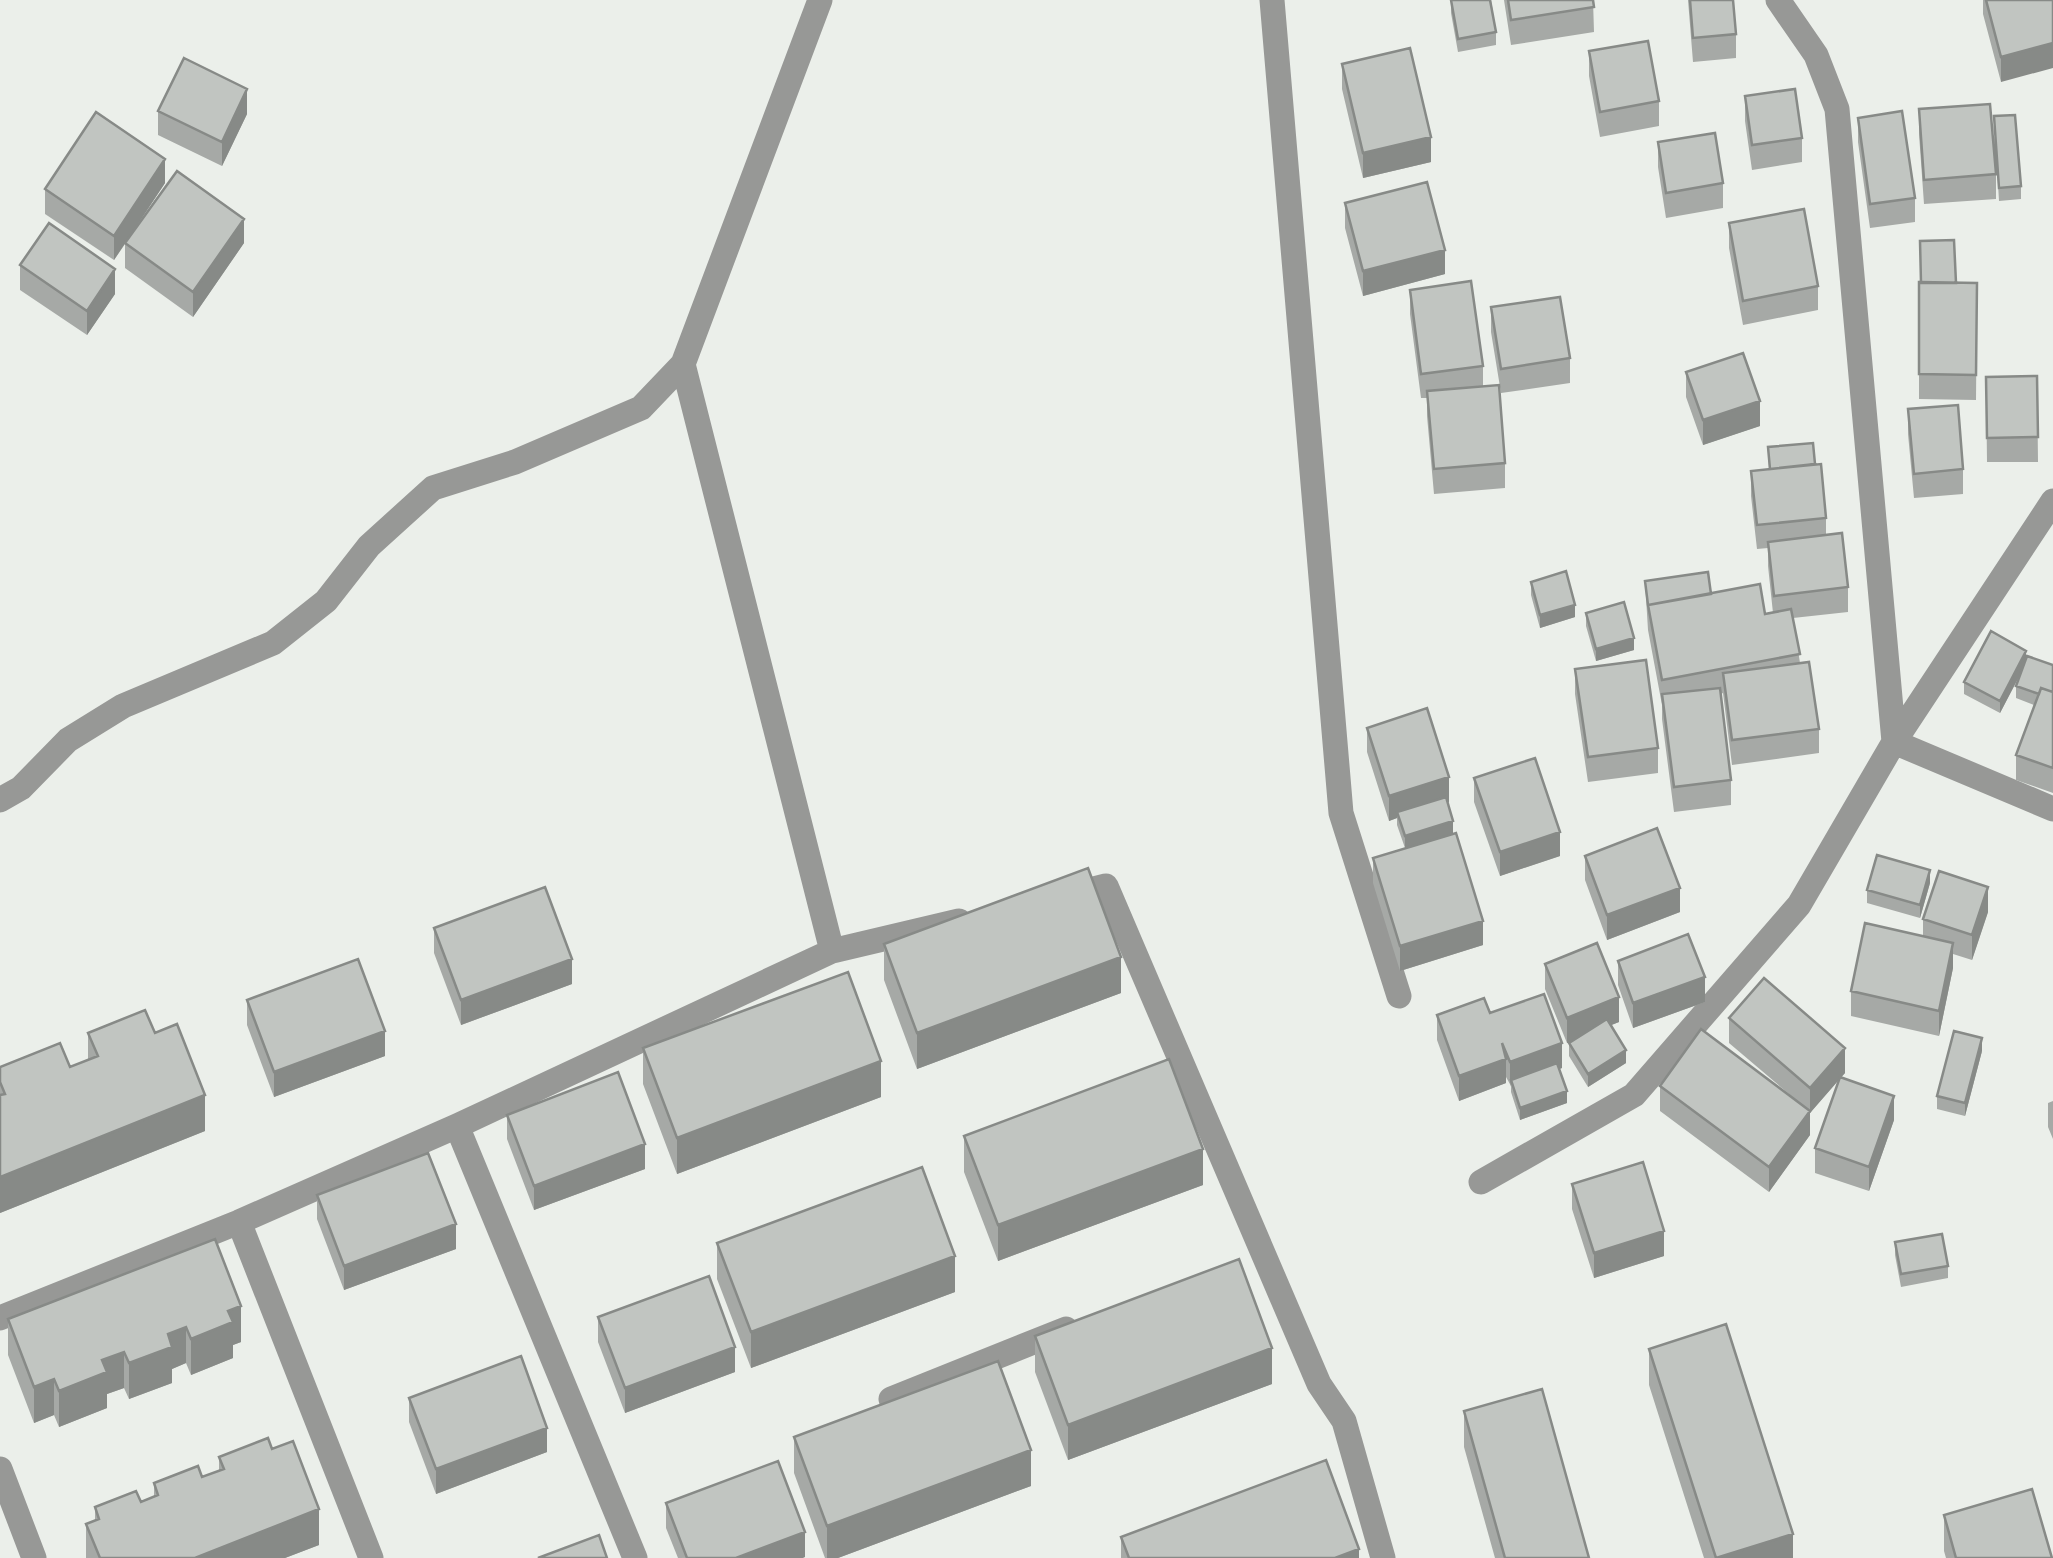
<svg xmlns="http://www.w3.org/2000/svg" width="2053" height="1558" font-family="Quicksand,sans-serif">
<style>
.lines{fill:none;stroke-linecap:round;stroke-linejoin:round}
.street{stroke:#979896;stroke-width:25}
.wall{fill:#a6a9a6}
.shaded-wall{fill:#878a87}
.building{fill:#c1c5c1;stroke:#878a87;stroke-width:2.5}
</style>
<rect width="100%" height="100%" fill="#ebefea"/>
<g class="lines">
<path class="street" d="M1272,0L1341,813L1399,996
M1778,0L1816,55L1837,109L1894,742L2053,809
M683,364L832,951
M0,800L21,788L68,740L123,706L273,643L326,601L369,546L433,488L515,462L641,408L683,364L820,0
M1066,896L1106,886L1319,1384L1344,1421L1383,1558
M457,1126L635,1558
M1481,1182L1634,1095L1799,905L1894,742L2053,501
M239,1222L371,1558
M0,1318L239,1222L457,1126L832,951L959,921
M891,1399L1066,1329
M0,1469L34,1558"/>
</g>
<path class="wall" d="M1451,0H1491L1496,32V45L1458,52L1451,13Z
M1504,0H1593L1594,32L1511,45Z
M1688,0H1733L1736,34V58L1693,62Z
M1983,0H2053L2001,82L1983,14Z
M1589,51L1659,101V126L1600,137L1589,76Z
M1342,64L1431,162L1363,178L1342,89Z
M1745,96L1802,138V162L1752,170L1745,121Z
M1919,109L1996,174V199L1924,204L1919,134Z
M158,111L247,114L222,166L158,135Z
M1994,116L2021,186V199L1999,201Z
M1858,118L1915,198V222L1870,228L1858,142Z
M1658,142L1723,183V208L1666,218L1658,167Z
M165,183L128,239L244,243L193,317L125,268V244L114,260L45,214V189Z
M1345,203L1445,274L1363,296L1345,228Z
M1729,223L1818,286V310L1743,325L1729,248Z
M20,265L115,294L87,335L20,290Z
M1919,282L1977,283L1976,400L1919,399Z
M1410,290L1483,366V386L1505,463V488L1434,494L1427,416V398H1421L1410,314Z
M1491,307L1570,358V383L1501,393L1491,332Z
M1686,372L1760,426L1703,445L1686,397Z
M2037,376L2038,462H1987L1986,377Z
M1908,409L1963,469V494L1914,498L1908,434Z
M1768,447L1815,464L1826,518V535L1848,587V612L1793,618L1800,663L1819,729V753L1732,765L1723,693L1721,694L1731,780V805L1674,812L1662,719V705L1648,630L1645,581L1711,594L1765,614L1773,613L1768,566V548L1757,549L1751,496V471L1769,469Z
M1531,582L1575,617L1540,628L1531,595Z
M1586,613L1634,650L1596,661L1586,626Z
M2026,658L2053,665V793L2016,780V755L2034,705L2016,698V686L2020,675L2000,713L1964,694V682Z
M1575,669L1658,748V773L1588,782L1575,694Z
M1367,728L1449,802L1447,803L1453,834L1483,945L1400,971L1373,883V858L1405,848L1397,825V818L1389,821L1367,752Z
M1474,778L1560,856L1500,876L1474,802Z
M1585,856L1680,912L1607,940L1585,880Z
M1930,883L1920,918L1867,903V890Z
M1988,912L1972,960L1953,954V968L1939,1036L1851,1016V991L1923,937V919Z
M434,928L572,984L461,1025L434,953Z
M884,944L1121,993L917,1069L884,980Z
M1618,961L1705,1002L1633,1028L1618,985Z
M1545,964L1619,1022L1611,1025L1626,1063L1588,1087L1569,1056V1043L1572,1041L1567,1043L1545,989Z
M247,1000L385,1056L274,1097L247,1025Z
M1490,1013L1562,1068L1559,1069L1567,1103L1520,1120L1511,1092V1086L1506,1077V1083L1459,1101L1437,1040V1015Z
M1729,1018L1845,1073L1841,1077L1894,1120L1869,1191L1815,1173V1148L1840,1078L1810,1113V1135L1769,1192L1660,1111V1086L1789,1094L1729,1043Z
M88,1033H155L205,1131L0,1213V1067H70L88,1060Z
M643,1048L881,1097L677,1174L643,1084Z
M1982,1051L1965,1116L1937,1109V1096Z
M2053,1101V1139L2048,1127V1103Z
M507,1115L645,1169L534,1210L507,1139Z
M964,1136L1203,1185L998,1261L964,1172Z
M1572,1184L1664,1256L1594,1278L1572,1209Z
M317,1195L456,1249L344,1290L317,1219Z
M215,1239L241,1342L233,1345V1358L191,1375L186,1363L172,1369V1383L129,1399L124,1388L107,1394V1408L59,1427L54,1415L34,1423L8,1355V1319Z
M1895,1242L1948,1266V1278L1901,1287L1895,1255Z
M717,1243L955,1292L751,1368L717,1279Z
M598,1317L735,1372L625,1413L598,1342Z
M1035,1336L1272,1384L1068,1460L1035,1372Z
M1649,1349L1793,1558H1704L1649,1385Z
M409,1398L547,1452L436,1494L409,1422Z
M1464,1411L1589,1558H1495L1464,1447Z
M794,1437L1031,1486L838,1558H825L794,1473Z
M219,1457L319,1545L285,1558H86V1524L95,1521V1507L141,1502L154,1496V1483L202,1477L219,1471Z
M666,1503L805,1557L678,1558L666,1528Z
M1944,1515L2052,1558H1946L1944,1551Z
M1121,1537L1359,1558H1121Z"/>
<path class="shaded-wall" d="M2053,43V68L2001,82V57Z
M247,89V114L222,166V142Z
M1431,137V162L1363,178V153Z
M165,159V183L114,260V236Z
M244,219V243L193,317V292Z
M1445,250V274L1363,296V271Z
M115,269V294L87,335V311Z
M1760,401V426L1703,445V420Z
M1575,605V617L1540,628V615Z
M1634,638V650L1596,661V649Z
M2026,651V663L2000,713V701Z
M1449,777V802L1399,818L1397,812V818L1389,821V796Z
M1453,821V834L1405,849V836Z
M1560,832V856L1500,876V852Z
M1930,870V883L1920,918V905Z
M1988,887V912L1972,960V935Z
M1680,888V912L1607,940V915Z
M1483,921V945L1400,971V946Z
M1953,943V968L1939,1036V1011Z
M1121,957V993L917,1069V1033Z
M572,959V984L461,1025V1000Z
M1705,977V1002L1633,1028V1003Z
M1619,997V1022L1567,1043V1018Z
M385,1031V1056L274,1097V1072Z
M1982,1038V1051L1965,1116V1103Z
M1562,1043V1068L1513,1086L1511,1080L1510,1087V1062Z
M1845,1048V1073L1810,1113V1135L1769,1192V1167L1810,1111V1088Z
M1626,1050V1063L1588,1087V1074Z
M1506,1059V1083L1459,1101V1076Z
M881,1061V1097L677,1174V1138Z
M1567,1091V1103L1520,1120V1108Z
M205,1095V1131L0,1213V1177Z
M1894,1096V1120L1869,1191V1167Z
M645,1144V1169L534,1210V1186Z
M1203,1149V1185L998,1261V1225Z
M456,1224V1249L344,1290V1266Z
M1664,1231V1256L1594,1278V1253Z
M955,1256V1292L751,1368V1332Z
M241,1306V1342L233,1345V1358L191,1375V1339L228,1311Z
M186,1327V1363L172,1369V1383L129,1399V1363L168,1334Z
M735,1347V1372L625,1413V1388Z
M1272,1348V1384L1068,1460V1425Z
M124,1352V1388L107,1394V1408L59,1427V1391L102,1360Z
M54,1379V1415L34,1423V1387Z
M547,1428V1452L436,1494V1469Z
M1031,1450V1486L838,1558H827V1526Z
M319,1509V1545L285,1558H195Z
M805,1532V1557L803,1558H736Z
M1793,1534V1558H1716Z
M1359,1549V1558H1335Z"/>
<path class="building" d="M1451,0H1490L1496,32L1458,39Z
M1508,0H1593L1594,7L1511,20Z
M1690,0H1733L1736,34L1693,38Z
M1986,0H2053V43L2001,57Z
M1648,41L1659,101L1600,112L1589,51Z
M1410,48L1431,137L1363,153L1342,64Z
M184,58L247,89L222,142L158,111Z
M1795,89L1802,138L1752,145L1745,96Z
M1990,104L1996,174L1924,180L1919,109Z
M1902,111L1915,198L1870,204L1858,118Z
M96,112L165,159L114,236L45,189Z
M2015,115L2021,186L1999,188L1994,116Z
M1715,133L1723,183L1666,193L1658,142Z
M177,171L244,219L193,292L125,243Z
M1427,182L1445,250L1363,271L1345,203Z
M1804,209L1818,286L1743,301L1729,223Z
M49,223L115,269L87,311L20,265Z
M1954,240L1956,283H1921L1920,241Z
M1471,281L1483,366L1421,374L1410,290Z
M1919,282L1977,283L1976,375L1919,374Z
M1560,297L1570,358L1501,369L1491,307Z
M1743,353L1760,401L1703,420L1686,372Z
M2037,376L2038,437L1987,438L1986,377Z
M1499,385L1505,463L1434,469L1427,391Z
M1958,405L1963,469L1914,474L1908,409Z
M1813,443L1815,464L1770,469L1768,447Z
M1821,464L1826,518L1757,525L1751,471Z
M1842,533L1848,587L1774,596L1768,542Z
M1566,571L1575,605L1540,615L1531,582Z
M1708,572L1711,594L1648,605L1645,581Z
M1760,584L1765,614L1791,609L1800,654L1662,680L1648,605Z
M1624,602L1634,638L1596,649L1586,613Z
M1991,631L2026,651L2000,701L1964,682Z
M2027,656L2053,665V692L2041,688L2039,694L2016,686Z
M1646,660L1658,748L1588,757L1575,669Z
M1809,662L1819,729L1732,740L1723,673Z
M1720,688L1731,780L1674,787L1662,694Z
M2041,688L2053,692V768L2016,755Z
M1427,708L1449,777L1389,796L1367,728Z
M1535,758L1560,832L1500,852L1474,778Z
M1446,797L1453,821L1405,836L1397,812Z
M1657,828L1680,888L1607,915L1585,856Z
M1456,833L1483,921L1400,946L1373,858Z
M1877,855L1930,870L1920,905L1867,890Z
M1088,868L1121,957L917,1033L884,944Z
M1939,871L1988,887L1972,935L1923,919Z
M545,887L572,959L461,1000L434,928Z
M1865,923L1953,943L1939,1011L1851,991Z
M1688,934L1705,977L1633,1003L1618,961Z
M1597,943L1619,997L1567,1018L1545,964Z
M358,959L385,1031L274,1072L247,1000Z
M848,972L881,1061L677,1138L643,1048Z
M1764,978L1845,1048L1810,1088L1729,1018Z
M1544,994L1562,1043L1510,1062L1502,1043L1506,1059L1459,1076L1437,1015L1484,998L1490,1013Z
M145,1010L155,1033L177,1024L205,1095L0,1177V1095L5,1094L0,1082V1067L60,1043L70,1067L98,1056L88,1033Z
M1607,1019L1626,1050L1588,1074L1569,1043Z
M1701,1029L1810,1111L1769,1167L1660,1086Z
M1954,1031L1982,1038L1965,1103L1937,1096Z
M1169,1059L1203,1149L998,1225L964,1136Z
M1557,1063L1567,1091L1520,1108L1511,1080Z
M618,1072L645,1144L534,1186L507,1115Z
M1840,1077L1894,1096L1869,1167L1815,1148Z
M428,1153L456,1224L344,1266L317,1195Z
M1643,1162L1664,1231L1594,1253L1572,1184Z
M922,1167L955,1256L751,1332L717,1243Z
M1942,1234L1948,1266L1901,1274L1895,1242Z
M215,1239L241,1306L228,1311L233,1322L191,1339L186,1327L168,1334L172,1347L129,1363L124,1352L102,1360L107,1372L59,1391L54,1379L34,1387L8,1319Z
M1239,1259L1272,1348L1068,1425L1035,1336Z
M709,1276L735,1347L625,1388L598,1317Z
M1726,1324L1793,1534L1716,1558L1649,1349Z
M521,1356L547,1428L436,1469L409,1398Z
M998,1361L1031,1450L827,1526L794,1437Z
M1542,1389L1589,1558H1505L1464,1411Z
M268,1438L272,1449L293,1441L319,1509L195,1558H100L86,1524L99,1519L95,1507L136,1491L141,1502L158,1495L154,1483L198,1466L202,1477L224,1469L219,1457Z
M1326,1460L1359,1549L1335,1558H1129L1121,1537Z
M778,1461L805,1532L736,1558H687L666,1503Z
M2032,1489L2052,1558H1956L1944,1515Z
M599,1535L607,1558H538Z"/>
</svg>
